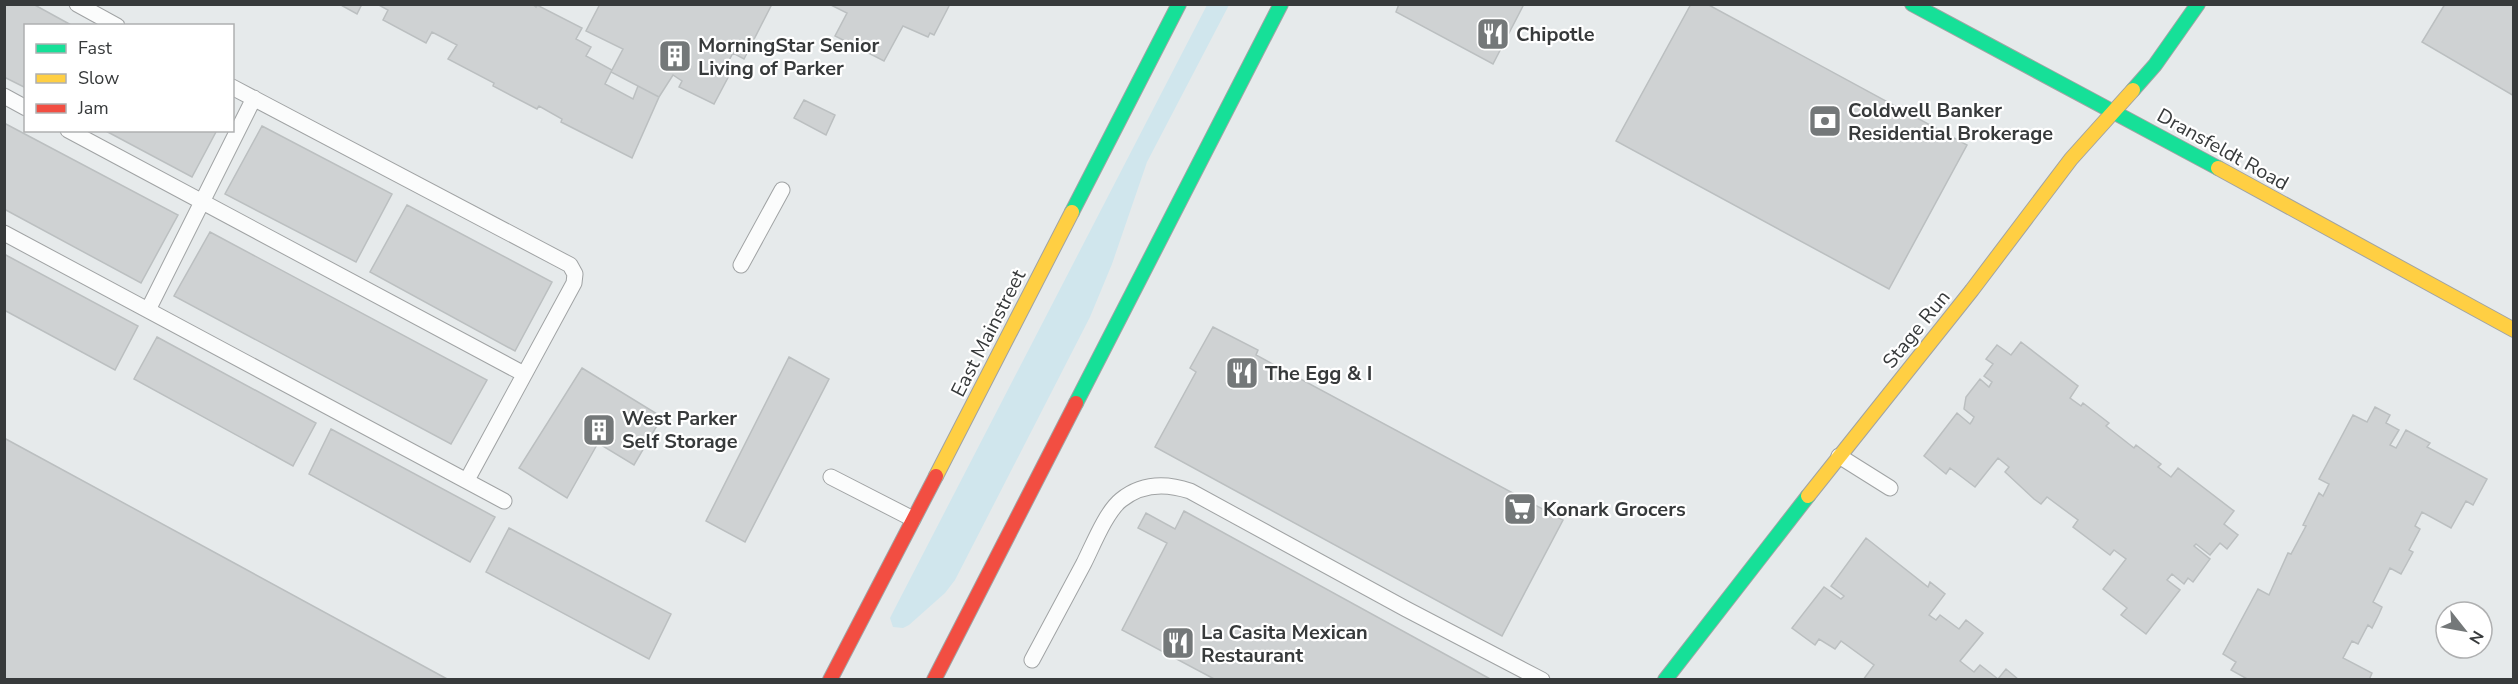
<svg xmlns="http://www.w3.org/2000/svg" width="2518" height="684" font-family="'Nunito Sans',sans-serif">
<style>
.grass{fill:#d0e6ed}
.building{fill:#cfd2d3;stroke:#bbbfc0;stroke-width:1.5}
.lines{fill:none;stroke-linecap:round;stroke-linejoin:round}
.lane-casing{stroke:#a0a3a4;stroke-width:17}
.fast-casing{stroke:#a0a3a4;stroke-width:16}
.slow-casing{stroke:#a0a3a4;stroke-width:16}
.jam-casing{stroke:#a0a3a4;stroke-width:16}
.lane{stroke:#fbfcfc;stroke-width:15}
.fast{stroke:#16e098;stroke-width:14}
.slow{stroke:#ffcf43;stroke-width:14}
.jam{stroke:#f24e42;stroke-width:14}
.labels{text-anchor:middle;stroke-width:4.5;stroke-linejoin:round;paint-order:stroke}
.poi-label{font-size:20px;font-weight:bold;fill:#373a3b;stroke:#fff;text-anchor:start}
.street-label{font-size:20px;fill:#373a3b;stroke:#fff}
</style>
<rect width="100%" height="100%" fill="#e6eaeb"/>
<path class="grass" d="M1207,5H1229L1147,162L1112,264L1090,317L955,580L945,593L909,625L903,628L893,627L890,618L893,612Z"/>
<path class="building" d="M4,4H33L73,26H26V88L4,77Z
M339,4H362L357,14Z
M377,4H532L536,7L537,5L582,28L576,39L591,47L586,56L612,70L605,84L633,99L638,86L659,97L632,158L561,122L562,119L539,106L537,109L493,86L494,83L448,59L457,45L432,32L426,43L383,20L388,10Z
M600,4H772L744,59L733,53L726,66L732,70L714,104L679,87L682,81L673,75L659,97L611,72L623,49L586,31Z
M829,4H950L934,35L930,33L928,37L903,26L884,61L835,36L847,13Z
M1399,4H1524L1493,64L1396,12Z
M1691,4H1707L1967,145L1889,289L1616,141Z
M2445,4H2514V96L2422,42Z
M804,100L835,115L826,135L794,118Z
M4,123L178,215L141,283L4,209Z
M262,126L392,194L356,262L225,194Z
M104,130H217L192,177Z
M407,205L552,282L515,351L370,272Z
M210,232L487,380L451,444L174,296Z
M4,254L138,326L115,370L4,310Z
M1213,327L1258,350L1256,355L1563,520L1502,636L1155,447L1196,372L1190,368Z
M157,337L316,423L293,466L134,379Z
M2021,342L2078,386L2070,398L2081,406L2083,403L2109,423L2106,426L2134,448L2136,445L2161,464L2158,467L2171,477L2178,468L2234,511L2224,524L2238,535L2227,549L2220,543L2210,555L2196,544L2194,546L2210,559L2193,582L2188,578L2184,584L2172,574L2167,580L2180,590L2146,634L2121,615L2127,608L2103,589L2126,559L2114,550L2110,555L2073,527L2078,520L2047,497L2041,504L2034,499L2005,472L2009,467L1998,458L1975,487L1950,468L1946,474L1924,456L1957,413L1970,424L1972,421L1974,417L1964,409L1966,397L1980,379L1989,387L1992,382L1984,376L1993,364L1986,359L1997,345L2011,355Z
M789,357L829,379L745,542L706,521Z
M582,368L662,417L634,465L598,443L567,498L519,468Z
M2375,407L2390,415L2386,423L2399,430L2390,445L2396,448L2406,430L2430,443L2427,447L2487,479L2473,505L2466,501L2451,528L2422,512L2415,526L2420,529L2409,550L2413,552L2401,574L2390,568L2373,602L2382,607L2379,614L2372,628L2368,625L2358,644L2352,641L2343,658L2372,673L2369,680H2249L2231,670L2236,662L2223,654L2258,589L2269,595L2288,553L2291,554L2306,526L2303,525L2319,493L2323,496L2329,484L2319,479L2353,415L2367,422Z
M331,429L495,517L470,562L309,474Z
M4,438L236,564L449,680H4Z
M1184,511L1492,680H1216L1122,630L1167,543L1138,528L1146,513L1175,529Z
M509,528L671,614L649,659L486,572Z
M1866,538L1928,587L1930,582L1945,594L1929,615L1936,620L1940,615L1959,629L1966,620L1983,633L1960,661L1974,672L1980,665L1998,679L2006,669L2019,680H1863L1874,665L1841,641L1835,649L1819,639L1815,645L1792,628L1824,587L1841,599L1844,596L1831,586Z"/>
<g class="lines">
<g class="lane-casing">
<path id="lane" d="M77,4L117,26
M232,87L570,265L575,274L574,283L467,480
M4,96L26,108
M68,130L524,374
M4,233L504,501
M741,265L782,190
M148,310L254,98
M1839,456L1890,488
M831,477L913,519
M1032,660C1049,628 1067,595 1084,563C1093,545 1106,512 1121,500C1142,483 1166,483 1190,491L1406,609L1542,680"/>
</g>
<g class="fast-casing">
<path id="fast" d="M1912,4L2218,168
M2133,90L2155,65L2198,4
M1072,212L1179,4
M1076,403L1281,4
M1665,680L1808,496"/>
</g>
<g class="slow-casing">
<path id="slow" d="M2218,168L2514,330
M936,476L1072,212
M1808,496L1972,290L2071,159L2133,90"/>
</g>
<g class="jam-casing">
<path id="jam" d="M830,680L936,476
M934,680L1076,403"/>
</g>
<use href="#lane" class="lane"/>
<use href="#fast" class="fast"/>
<use href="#slow" class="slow"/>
<use href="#jam" class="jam"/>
</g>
<defs>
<g id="restaurant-square" transform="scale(1.725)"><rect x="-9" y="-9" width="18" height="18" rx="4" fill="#747879" stroke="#fff"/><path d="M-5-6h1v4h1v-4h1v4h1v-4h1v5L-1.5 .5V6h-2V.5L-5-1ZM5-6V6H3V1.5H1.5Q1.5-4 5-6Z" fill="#fff"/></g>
<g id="building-square" transform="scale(1.725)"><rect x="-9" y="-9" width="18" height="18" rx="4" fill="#747879" stroke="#fff"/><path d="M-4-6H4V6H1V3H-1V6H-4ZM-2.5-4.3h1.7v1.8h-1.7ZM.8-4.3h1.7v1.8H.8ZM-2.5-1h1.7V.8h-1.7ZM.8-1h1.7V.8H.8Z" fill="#fff"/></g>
<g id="bank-square" transform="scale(1.725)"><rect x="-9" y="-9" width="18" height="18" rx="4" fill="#747879" stroke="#fff"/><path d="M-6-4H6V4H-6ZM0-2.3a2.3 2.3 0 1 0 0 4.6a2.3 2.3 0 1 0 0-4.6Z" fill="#fff"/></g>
<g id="supermarket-square" transform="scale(1.725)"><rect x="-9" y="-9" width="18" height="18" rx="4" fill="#747879" stroke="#fff"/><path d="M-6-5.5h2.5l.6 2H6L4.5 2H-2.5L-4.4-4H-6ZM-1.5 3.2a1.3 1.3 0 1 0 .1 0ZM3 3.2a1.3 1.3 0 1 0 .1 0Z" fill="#fff"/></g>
</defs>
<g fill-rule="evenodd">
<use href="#restaurant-square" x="1493" y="34"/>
<use href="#building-square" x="675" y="56"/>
<use href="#bank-square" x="1825" y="121"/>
<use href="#restaurant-square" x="1242" y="373"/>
<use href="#building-square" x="599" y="430"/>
<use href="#supermarket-square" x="1520" y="509"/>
<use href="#restaurant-square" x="1178" y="643"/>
</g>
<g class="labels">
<g class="poi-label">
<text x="1516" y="41">Chipotle</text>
<text x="698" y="52">MorningStar Senior<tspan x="698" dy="23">Living of Parker</tspan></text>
<text x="1848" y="117">Coldwell Banker<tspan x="1848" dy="23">Residential Brokerage</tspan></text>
<text x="1265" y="380">The Egg &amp; I</text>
<text x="622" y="425">West Parker<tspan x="622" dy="23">Self Storage</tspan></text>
<text x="1543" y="516">Konark Grocers</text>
<text x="1201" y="639">La Casita Mexican<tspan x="1201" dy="23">Restaurant</tspan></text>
</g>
<g class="street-label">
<text transform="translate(2223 149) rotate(29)" y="7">Dransfeldt Road</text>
<text transform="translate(1916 329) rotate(-51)" y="7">Stage Run</text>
<text transform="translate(988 333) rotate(-63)" y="7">East Mainstreet</text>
</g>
</g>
<rect width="2518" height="684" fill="none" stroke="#373a3b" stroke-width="12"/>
<rect x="24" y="24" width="210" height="108" fill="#ffffff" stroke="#afb0b1" stroke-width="1.5"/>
<rect x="36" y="44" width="30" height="9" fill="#16e098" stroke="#afb0b1" stroke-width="1.5"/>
<text x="78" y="54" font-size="18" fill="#373a3b">Fast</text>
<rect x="36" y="74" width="30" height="9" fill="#ffcf43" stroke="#afb0b1" stroke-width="1.5"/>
<text x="78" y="84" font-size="18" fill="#373a3b">Slow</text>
<rect x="36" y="104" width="30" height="9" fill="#f24e42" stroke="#afb0b1" stroke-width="1.5"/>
<text x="78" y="114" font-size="18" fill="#373a3b">Jam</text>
<g transform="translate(2464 630) rotate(121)"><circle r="28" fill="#ffffff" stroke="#afb0b1" stroke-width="1.5"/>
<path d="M0-4.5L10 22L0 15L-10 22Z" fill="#747879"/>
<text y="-9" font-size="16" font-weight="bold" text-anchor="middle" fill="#373a3b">N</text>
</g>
</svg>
